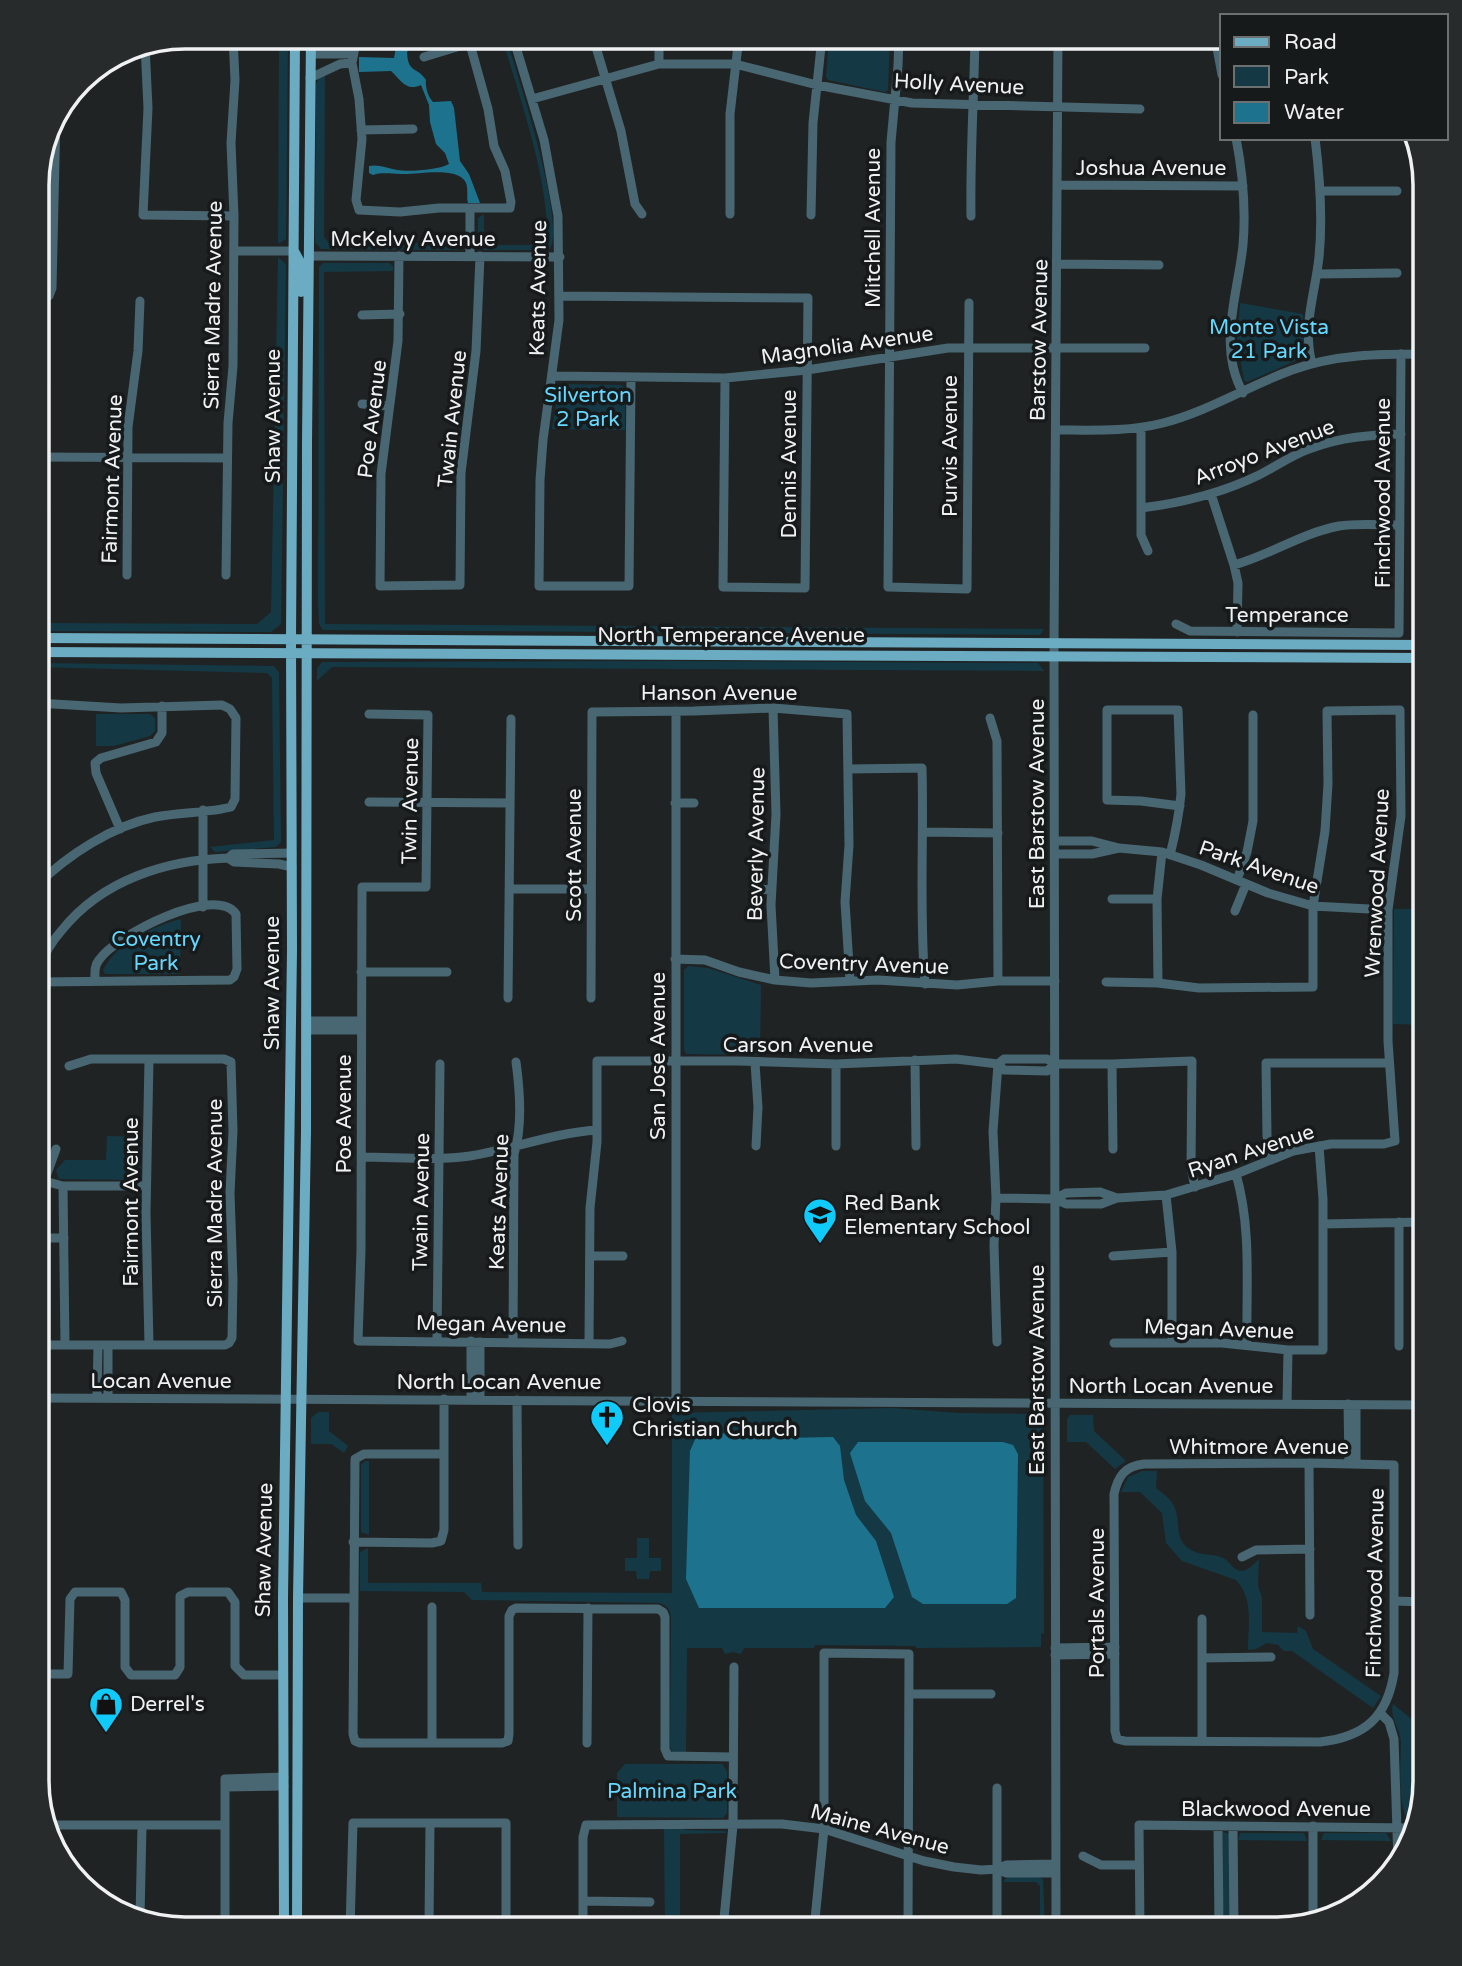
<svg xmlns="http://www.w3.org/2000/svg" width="1462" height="1966" font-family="'Varela Round',sans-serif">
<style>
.green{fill:#143945}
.water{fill:#1d738d}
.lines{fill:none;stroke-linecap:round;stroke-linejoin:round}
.minor{stroke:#496772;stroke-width:9}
.major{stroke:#6bacc3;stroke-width:10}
.labels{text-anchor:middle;stroke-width:7;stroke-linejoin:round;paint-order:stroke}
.street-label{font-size:21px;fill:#eff1f2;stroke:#171a1b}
.park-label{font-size:21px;fill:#64d8ff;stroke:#171a1b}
.poi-label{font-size:21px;fill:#eff1f2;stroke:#171a1b;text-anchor:start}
.rim{fill:none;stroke:#eff1f2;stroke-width:3.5}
</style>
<rect width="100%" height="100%" fill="#202324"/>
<path class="green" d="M279,37H288L286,239L278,244Z
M502,37H506C516,72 568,225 549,250H483L478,245V218L484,214V245H542L548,239C546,170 521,103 502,37Z
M829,37H890L888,90L885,92L828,80L826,77Z
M325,74L324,237L329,243H462L457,250L321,249L315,242L316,84L319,78Z
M278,257L286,264L281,624L271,632L37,631V623L257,624L271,612Z
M323,263H389L393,266V271L324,272L325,624L1044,629L1040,635L323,630L319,624L318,601L319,267Z
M1240,303L1303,314L1304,357L1247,382L1244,380L1237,341Z
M563,384L621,385L625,388V430L552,429L559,387Z
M673,661L1038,663L1044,671L332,667L317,681V668L322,662Z
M37,663L274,666L279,673L281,842L276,847L215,852L210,847L274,840L272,678L267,673L37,667Z
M96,714H150L155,718V731L150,736L114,746H96Z
M1394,909H1425V1025L1393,1024Z
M181,919L180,974H105L103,970C118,942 151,927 181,919Z
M688,966L708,968L761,985L760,1055L686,1054L684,1050V970Z
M107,1136L141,1137L139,1174L133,1180L59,1179L56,1170L65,1160H106Z
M892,1408L959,1413L1038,1414L1043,1418L1044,1633L1041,1634V1647L916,1648V1646L815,1645L814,1648H744L741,1654L733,1652L725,1654L722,1648H687L686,1753L672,1752L670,1748L671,1618C670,1609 668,1606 659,1603L472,1600L464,1592L360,1591V1552L368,1548V1583H481L482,1592L672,1593V1413Z
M318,1412H329V1431L348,1446L344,1453L331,1444H311V1418Z
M1070,1415H1093L1094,1431L1126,1461L1115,1469L1086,1442H1067V1419Z
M365,1461H369V1535L361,1532V1465Z
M1142,1471H1157L1156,1488C1164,1494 1171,1499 1175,1508C1181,1524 1173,1541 1193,1551C1202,1556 1216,1553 1225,1559C1227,1560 1230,1564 1232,1566C1243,1577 1251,1567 1259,1559L1258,1586L1262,1597V1632L1297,1633L1298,1626L1306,1631L1313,1649L1381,1696L1373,1708L1292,1651H1284L1278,1645L1267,1643L1256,1649L1248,1650C1248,1626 1254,1599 1236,1580L1182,1561L1166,1543L1162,1513L1140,1492H1121L1128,1477Z
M637,1538H649V1558H661V1571H650L649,1579H637L636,1571H625V1558H637Z
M1393,1704L1425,1730V1781L1414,1821L1408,1820C1397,1805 1401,1761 1401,1742C1400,1728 1389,1716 1393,1704Z
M625,1764H722L727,1771V1813L723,1818L617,1817V1773Z
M680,1827L686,1830L725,1831L726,1833L680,1834V1929H665L664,1828Z
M1223,1832L1230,1834V1929H1223Z
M1240,1833H1304L1307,1841L1238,1840Z
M1324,1833H1386L1391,1841L1321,1840Z
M1007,1877H1039L1043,1879L1045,1929H1040V1886L1036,1882H1003Z"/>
<path class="water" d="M398,37H414V44L407,52C408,74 417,66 426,80C425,87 428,97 433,102L451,101L454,108L460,161L469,174L480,203H468C466,196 469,187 465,181C455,166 416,175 401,174C391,174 383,172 373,175L369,173V166C378,164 388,168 397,170C409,172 439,170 449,164L445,153L436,144L430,122L429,105L421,85C406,92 401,80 391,71L359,72V57L394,58Z
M718,1433L782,1438L833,1437L840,1446L844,1480L856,1515L876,1541L894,1597L885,1608H699L686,1579L690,1451L697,1435Z
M858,1442H1003L1013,1445L1018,1454L1016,1598L1007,1604H923L912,1597L891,1533L865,1501L850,1453Z"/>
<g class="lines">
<path class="minor" d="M357,37L352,63L359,99L362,139L356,200L359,210L400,212L439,208H510L511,202L505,171L494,146L488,109L468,37
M513,37L544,140L558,216L559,320L543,440L540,480L539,586H629L631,378
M593,37L621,131L635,204L642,214
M899,37L898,66L891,142L888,587L967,589L969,303
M1215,37L1222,75
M145,45L148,108L143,215L234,216
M311,54H353
M424,57L470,43
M659,64V37
M310,78L340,64L352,63
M532,99L659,64H735L817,85L912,103L1140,109
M361,130L413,129
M1236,138C1243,174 1246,209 1243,245C1238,294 1217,346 1243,393
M1058,185L1243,186
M1320,191H1397
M470,208V256
M730,214V114L739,37
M811,215L813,123L822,37
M971,216C970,156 974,97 975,37
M234,251H293
M309,256L560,257
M399,256L398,341L381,474L380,586L460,585L461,473L476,351L480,256
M1058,264L1159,265
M1317,274L1397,273
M560,296L808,298L805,588L723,587L725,378
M37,299L49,296L52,288L56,115
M362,315L400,314
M1312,364C1302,325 1315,295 1319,257C1323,217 1320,178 1315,138
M553,376L725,378L807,370L948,348H1145
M362,404L389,406
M1141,428V535L1148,551
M1056,430C1091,430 1128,432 1163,423C1209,411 1248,386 1292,370C1336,354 1380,354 1425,354
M37,457L227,458
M1211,494L1234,565L1238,583L1237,632
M1141,508C1182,503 1222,493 1259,475C1277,466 1293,454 1312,448C1341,437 1370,435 1401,434
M1234,565C1270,555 1302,533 1339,526C1358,523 1380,525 1400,525
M127,575L128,427L138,351L140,301
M226,575L228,423L233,366L234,216L231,143L235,80L233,37
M1176,624L1190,631L1399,633L1401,354
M773,708L776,814L771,905L775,980
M369,714L428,715L426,887H362L361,1250L358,1341L610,1344L622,1341
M990,718L997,741L998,981
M848,769L922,768C924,840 919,912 925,984
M369,802L510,803
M675,803H694
M203,810V907
M120,829L96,773L95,763L101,758L156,742L162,733V706
M923,832L998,833
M1055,841H1092L1119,848L1162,852L1201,865L1268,893L1313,906L1388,910
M1055,854H1092L1119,848
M1170,855C1175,835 1179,815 1181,794L1178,710H1107V800L1141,801L1180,806
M228,858L234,862L279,864L292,867
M1237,880L1247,852L1253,821V715
M37,885C68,855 112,826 155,817C179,812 209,813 231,807L235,799L236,718L230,709L222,705L121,708L37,703
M509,889H591
M756,889L772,890
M1112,899H1157
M1235,911L1246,884
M675,959L705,960L739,972L775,980L811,983L878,980L957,985L998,981H1055
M361,972H447
M40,982L230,980L234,977L237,969L236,914C215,884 116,935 99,960C94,966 95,973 95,981
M1158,983L1157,899L1162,852
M508,998L511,719
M591,998L592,712L694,711L773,708L847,714L849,845L845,902L850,981
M306,1021H361
M306,1030H361
M37,1047C44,1021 36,993 41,967C44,954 53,940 62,930C102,880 166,860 228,858L233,854L292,853
M915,1060L916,1146
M755,1063L758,1107L756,1146
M836,1064V1146
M998,1064L1004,1059H1047L1055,1064H1112L1192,1061L1191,1168L1195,1187
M1112,1064L1113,1149
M362,1157C396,1157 436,1161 470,1156C513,1149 553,1133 597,1130
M1272,1159L1267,1136L1266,1063H1389
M1236,1174C1252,1229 1246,1288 1247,1345
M37,1179L63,1186H146
M44,1182L56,1149
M63,1186L65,1345
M1166,1195L1172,1252V1343
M996,1198L1055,1199L1066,1193L1100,1192L1117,1198
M1055,1199L1066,1204H1101L1117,1198L1166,1195L1236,1174L1293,1151L1331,1144H1384L1395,1141L1388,1041V910L1401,816L1400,710L1327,711L1328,784L1325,831L1313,906V987L1199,988L1158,983L1106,982
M1399,1222V1346
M1323,1224L1425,1222
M37,1238H64
M590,1256H623
M1113,1256L1172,1252
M437,1341L440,1064
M471,1341V1399
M480,1342V1399
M997,1342L994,1245L996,1198L993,1131L998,1064
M513,1343L514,1154C523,1126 520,1091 516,1062
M589,1343L590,1208L597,1142V1061H738L836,1064L956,1059L998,1064L1004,1070L1047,1071L1055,1064
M1114,1343H1222L1288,1350H1323V1199L1319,1146
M37,1345H225L229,1343L232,1338L233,1280L230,1193L233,1131L231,1062L224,1059H91L69,1066
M108,1345V1398
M149,1345L146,1213L149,1059
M97,1397L98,1345
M37,1398L1425,1405
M517,1400L518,1545
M676,1400V711
M1287,1404L1288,1350
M1348,1404L1349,1464
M1356,1405V1464
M444,1454H364L355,1459L353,1734L355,1741L360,1743H502L508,1741L509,1734V1616L512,1610L516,1608L658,1609L663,1612L665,1617V1749L668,1756L733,1757
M1309,1463L1394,1465V1673C1387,1717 1365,1737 1320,1742L1125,1741L1117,1739L1115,1731L1114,1494C1118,1476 1125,1466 1144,1464Z
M1309,1463L1310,1615
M353,1542L432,1543L441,1541L444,1530V1399
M1242,1557L1256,1550L1310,1549
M298,1598H353
M1395,1601L1425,1602
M432,1607V1743
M1202,1619V1741
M1055,1648L1115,1647
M1055,1655L1115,1654
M1202,1658L1271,1657
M37,1674H68L70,1599L75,1592H121L125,1600V1667L131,1675H175L180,1667V1596L188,1592H228L235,1602V1666L244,1675H282
M909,1694H991
M1380,1713L1389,1722L1394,1739L1398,1862
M587,1743L588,1608
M225,1787L284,1786
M997,1788V1929
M50,1825H225
M55,1825V1841
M1218,1827L1219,1929
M1233,1827L1234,1929
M1083,1856L1101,1865H1139
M998,1869L1006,1873H1055
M583,1901L650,1902
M140,1917L142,1826
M1313,1918V1826
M429,1924L430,1823
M225,1929V1779L284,1777
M350,1929L353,1823H506V1929
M583,1929V1837L586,1825L782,1824L824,1829L924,1861L954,1867L981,1870L998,1869L1006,1865L1055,1864
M723,1929L733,1825L734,1667
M814,1929L824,1829V1653L909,1654L908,1929
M1056,1929L1054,644L1058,37
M1140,1929L1139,1825L1413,1828"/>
<path class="major" d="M294,251L301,264V292
M37,638L1425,645
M37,652L1425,658
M284,1929L283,1598L292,950L291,639L295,37
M297,1929L298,1598L306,1131L307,442L311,37"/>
</g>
<defs>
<g id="school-pin" transform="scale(1.75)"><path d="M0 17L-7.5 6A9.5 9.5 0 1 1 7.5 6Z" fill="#10cafa" stroke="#171a1b"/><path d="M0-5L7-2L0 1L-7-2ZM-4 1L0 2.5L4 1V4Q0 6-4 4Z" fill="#111"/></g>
<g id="church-pin" transform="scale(1.75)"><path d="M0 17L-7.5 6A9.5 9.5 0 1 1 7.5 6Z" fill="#10cafa" stroke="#171a1b"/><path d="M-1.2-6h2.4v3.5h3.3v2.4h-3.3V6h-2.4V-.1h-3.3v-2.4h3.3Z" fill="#111"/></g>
<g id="shop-pin" transform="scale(1.75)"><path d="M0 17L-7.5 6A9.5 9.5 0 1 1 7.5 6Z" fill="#10cafa" stroke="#171a1b"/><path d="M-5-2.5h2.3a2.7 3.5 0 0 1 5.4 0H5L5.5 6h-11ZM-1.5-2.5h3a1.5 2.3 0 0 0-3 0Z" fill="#111"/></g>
</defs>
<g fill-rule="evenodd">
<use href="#school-pin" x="820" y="1215"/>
<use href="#church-pin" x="607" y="1417"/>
<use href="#shop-pin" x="106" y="1704"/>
</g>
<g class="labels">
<g class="street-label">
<text transform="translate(959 84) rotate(3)" y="7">Holly Avenue</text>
<text x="1151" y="175">Joshua Avenue</text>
<text transform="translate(873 228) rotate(-90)" y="7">Mitchell Avenue</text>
<text x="413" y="246">McKelvy Avenue</text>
<text transform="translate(538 288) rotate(-89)" y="7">Keats Avenue</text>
<text transform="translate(213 305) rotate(-89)" y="7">Sierra Madre Avenue</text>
<text transform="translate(1039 340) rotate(-89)" y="7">Barstow Avenue</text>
<text transform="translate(847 345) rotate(-8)" y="7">Magnolia Avenue</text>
<text transform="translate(273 416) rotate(-90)" y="7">Shaw Avenue</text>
<text transform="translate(372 419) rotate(-83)" y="7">Poe Avenue</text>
<text transform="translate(452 419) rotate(-84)" y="7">Twain Avenue</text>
<text transform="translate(950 446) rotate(-90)" y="7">Purvis Avenue</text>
<text transform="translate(1264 452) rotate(-21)" y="7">Arroyo Avenue</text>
<text transform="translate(789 464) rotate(-90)" y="7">Dennis Avenue</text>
<text transform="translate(112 479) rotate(-88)" y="7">Fairmont Avenue</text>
<text transform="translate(1383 493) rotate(-90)" y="7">Finchwood Avenue</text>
<text x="1287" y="622">Temperance</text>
<text x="731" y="642">North Temperance Avenue</text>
<text x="719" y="700">Hanson Avenue</text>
<text transform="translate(410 801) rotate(-89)" y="7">Twin Avenue</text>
<text transform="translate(1037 804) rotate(-90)" y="7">East Barstow Avenue</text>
<text transform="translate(756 844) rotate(-89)" y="7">Beverly Avenue</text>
<text transform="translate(574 855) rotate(-90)" y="7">Scott Avenue</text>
<text transform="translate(1259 867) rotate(19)" y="7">Park Avenue</text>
<text transform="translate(1377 883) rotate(-87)" y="7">Wrenwood Avenue</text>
<text transform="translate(864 964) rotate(2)" y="7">Coventry Avenue</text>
<text transform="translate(272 983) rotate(-90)" y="7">Shaw Avenue</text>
<text x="798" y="1052">Carson Avenue</text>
<text transform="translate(658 1056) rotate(-90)" y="7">San Jose Avenue</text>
<text transform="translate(344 1114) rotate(-90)" y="7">Poe Avenue</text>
<text transform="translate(1251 1151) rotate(-18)" y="7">Ryan Avenue</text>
<text transform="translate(131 1202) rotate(-90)" y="7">Fairmont Avenue</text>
<text transform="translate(421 1202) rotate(-89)" y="7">Twain Avenue</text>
<text transform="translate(499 1202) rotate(-88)" y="7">Keats Avenue</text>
<text transform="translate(215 1203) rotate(-90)" y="7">Sierra Madre Avenue</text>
<text transform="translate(491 1324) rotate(1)" y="7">Megan Avenue</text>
<text transform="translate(1219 1329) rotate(2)" y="7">Megan Avenue</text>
<text transform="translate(1037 1370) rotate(-90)" y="7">East Barstow Avenue</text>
<text x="161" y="1388">Locan Avenue</text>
<text x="499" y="1389">North Locan Avenue</text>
<text x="1171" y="1393">North Locan Avenue</text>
<text x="1259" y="1454">Whitmore Avenue</text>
<text transform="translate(264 1550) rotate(-89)" y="7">Shaw Avenue</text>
<text transform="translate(1375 1583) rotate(-89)" y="7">Finchwood Avenue</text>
<text transform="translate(1097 1603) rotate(-90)" y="7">Portals Avenue</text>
<text x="1276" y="1816">Blackwood Avenue</text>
<text transform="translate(880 1829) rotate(15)" y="7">Maine Avenue</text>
</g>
<g class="park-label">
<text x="1269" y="334">Monte Vista<tspan x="1269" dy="24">21 Park</tspan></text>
<text x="588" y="402">Silverton<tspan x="588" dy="24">2 Park</tspan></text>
<text x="156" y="946">Coventry<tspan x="156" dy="24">Park</tspan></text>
<text x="672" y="1798">Palmina Park</text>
</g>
<g class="poi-label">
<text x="844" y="1210">Red Bank<tspan x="844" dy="24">Elementary School</tspan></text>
<text x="632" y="1412">Clovis<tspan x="632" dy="24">Christian Church</tspan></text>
<text x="130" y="1711">Derrel's</text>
</g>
</g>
<path d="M0 0H1462V1966H0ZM185 49H1277A136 136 0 0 1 1413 185V1781A136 136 0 0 1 1277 1917H185A136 136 0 0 1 49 1781V185A136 136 0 0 1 185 49Z" fill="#282b2c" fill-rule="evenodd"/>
<path class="rim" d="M185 49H1277A136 136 0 0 1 1413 185V1781A136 136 0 0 1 1277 1917H185A136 136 0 0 1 49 1781V185A136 136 0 0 1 185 49Z"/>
<rect x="1220" y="14" width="228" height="126" fill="#171a1b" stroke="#6d7071" stroke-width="2"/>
<rect x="1234" y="37" width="35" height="10" fill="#6bacc3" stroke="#6d7071" stroke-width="2"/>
<text x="1284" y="49" font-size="21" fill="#eff1f2">Road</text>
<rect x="1234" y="66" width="35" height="21" fill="#143945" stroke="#6d7071" stroke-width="2"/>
<text x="1284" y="84" font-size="21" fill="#eff1f2">Park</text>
<rect x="1234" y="102" width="35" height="21" fill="#1d738d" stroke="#6d7071" stroke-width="2"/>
<text x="1284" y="119" font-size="21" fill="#eff1f2">Water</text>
</svg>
